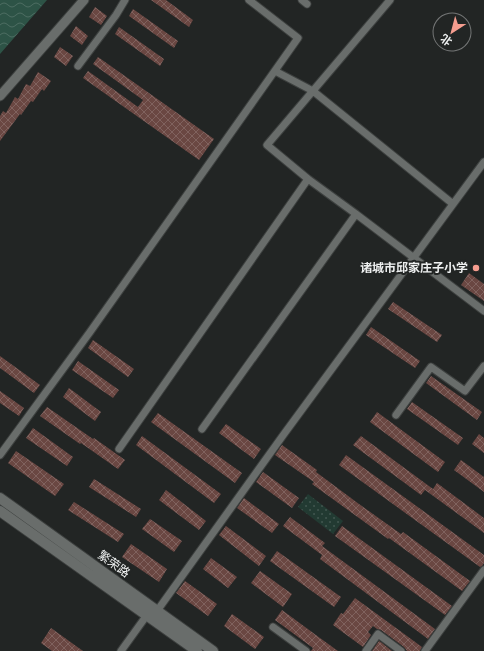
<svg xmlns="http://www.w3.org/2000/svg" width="484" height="651" font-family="'DM Sans','Noto Sans SC',sans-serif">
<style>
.park{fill:url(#park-dots)}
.water{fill:url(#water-waves)}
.building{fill:url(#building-cross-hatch)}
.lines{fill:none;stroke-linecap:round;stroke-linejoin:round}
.minor-casing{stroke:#3d403f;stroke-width:9}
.tertiary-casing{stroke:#3d403f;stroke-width:11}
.secondary-casing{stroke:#3d403f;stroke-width:12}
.minor{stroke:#696d6b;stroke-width:7}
.tertiary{stroke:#696d6b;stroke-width:9}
.secondary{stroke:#696d6b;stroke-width:10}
.poi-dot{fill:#f59d8f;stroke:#222524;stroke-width:1.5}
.labels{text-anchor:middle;stroke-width:4;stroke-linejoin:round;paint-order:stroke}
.poi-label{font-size:12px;font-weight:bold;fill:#eef0f0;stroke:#222524;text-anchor:end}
.street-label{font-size:12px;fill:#eef0f0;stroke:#222524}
</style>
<defs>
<pattern id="park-dots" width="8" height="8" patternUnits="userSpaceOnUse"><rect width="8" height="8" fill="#223a32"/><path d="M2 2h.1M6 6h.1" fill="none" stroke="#425750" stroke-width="1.8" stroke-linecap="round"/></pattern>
<pattern id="water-waves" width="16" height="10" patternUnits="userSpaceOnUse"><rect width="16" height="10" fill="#2d5346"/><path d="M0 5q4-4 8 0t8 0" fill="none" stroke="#4c6c61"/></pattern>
<pattern id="building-cross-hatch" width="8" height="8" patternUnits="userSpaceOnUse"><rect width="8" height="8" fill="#6a4742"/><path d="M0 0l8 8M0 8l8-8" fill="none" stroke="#80625e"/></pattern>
</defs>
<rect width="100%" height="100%" fill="#222524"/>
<path class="park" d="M308,494L343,521L333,534L298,507Z"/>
<path class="water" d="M0,0H47L0,54Z"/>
<path class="building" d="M151,0H166L193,20L189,27Z
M95,7L107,16L101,25L89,17Z
M133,9L178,41L174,48L129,16Z
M76,26L88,36L82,45L70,36Z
M119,27L164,59L160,66L115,34Z
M60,47L73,56L66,66L54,57Z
M98,57L214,139L199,160L83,78L88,71L138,107L143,100L93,64Z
M38,72L51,81L44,91L42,89L33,102L31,101L21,115L20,114L0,141V116L3,111L6,113L15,97L18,99L26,84L30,86Z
M469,273L484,284V301L461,285Z
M393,302L442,335L437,342L388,309Z
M371,327L420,361L415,368L366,335Z
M93,340L134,369L128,377L88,348Z
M0,356L40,385L34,393L0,368Z
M78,361L119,390L113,398L72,370Z
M431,376L482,412L477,420L426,383Z
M69,388L101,412L95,421L63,397Z
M0,391L24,408L19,416L0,403Z
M412,402L463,438L458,445L407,409Z
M47,407L93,439L94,438L125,460L118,469L81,443L80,444L40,416Z
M377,412L445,462L438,472L370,422Z
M158,413L242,473L235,483L151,422Z
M226,424L261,449L254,459L219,433Z
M33,428L73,457L67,466L26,438Z
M479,434L484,438V453L472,444Z
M142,436L221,494L214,503L136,445Z
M361,436L433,489L437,483L484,518V533L425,490L421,495L353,445Z
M282,445L317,470L316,472L359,504L401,534L403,532L470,581L462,591L389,538L388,539L312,484L314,482L275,455Z
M16,451L64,484L55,496L8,463Z
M346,455L484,555V563L482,566L480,567L339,465Z
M461,460L484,477V492L454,470Z
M263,472L299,498L292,508L256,482Z
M94,479L141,509L136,517L89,487Z
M166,490L206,521L199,530L159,500Z
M244,498L279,524L272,533L237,508Z
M74,502L124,534L118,542L68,510Z
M290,517L325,543L322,546L435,629L428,639L320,559L322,555L283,526Z
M150,519L182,541L174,552L142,529Z
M226,526L266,556L259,566L219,535Z
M342,526L452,606L445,615L335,536Z
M131,544L167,569L159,582L122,557Z
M277,551L341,597L334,607L270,561Z
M211,558L237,577L228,588L203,569Z
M260,571L292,594L283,607L251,583Z
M185,581L217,604L208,616L176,593Z
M355,598L422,647L420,651H407L404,647L381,630L377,629L373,626L368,632L371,635L363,647L333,625L341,613L343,614Z
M282,610L320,638L338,651H311L313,648L275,620Z
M232,614L264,637L255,649L224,626Z
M51,628L83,651H52L41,643Z
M379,641L382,643L392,651H372Z"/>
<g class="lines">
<g class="minor-casing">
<path id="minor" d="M302,0L307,4
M78,66L116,15L125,0
M275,71L313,91L453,204
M356,214L484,311
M396,415L431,367L465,391L484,366
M202,429L356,214L308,179
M119,449L308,179L267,145L390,0
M0,455L90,332L298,38L249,0
M157,611L284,434L484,162
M273,627L306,651
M121,651L147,615
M366,651L378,634L401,651
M425,651L484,570"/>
</g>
<g class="tertiary-casing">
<path id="tertiary" d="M0,96L84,0"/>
</g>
<g class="secondary-casing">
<path id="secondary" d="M0,498L213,651
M0,511L197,651"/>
</g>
<use href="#minor" class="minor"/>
<use href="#tertiary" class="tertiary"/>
<use href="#secondary" class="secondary"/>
</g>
<circle class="poi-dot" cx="476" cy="268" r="4"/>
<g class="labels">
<g class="poi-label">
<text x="468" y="272">诸城市邱家庄子小学</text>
</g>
<g class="street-label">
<text transform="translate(114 564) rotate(36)" y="4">繁荣路</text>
</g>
</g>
<g transform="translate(452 32) rotate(216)"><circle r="19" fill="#222524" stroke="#747676"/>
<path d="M0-3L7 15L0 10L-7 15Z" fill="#f59d8f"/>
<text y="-6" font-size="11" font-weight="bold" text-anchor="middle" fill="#eef0f0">北</text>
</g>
</svg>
